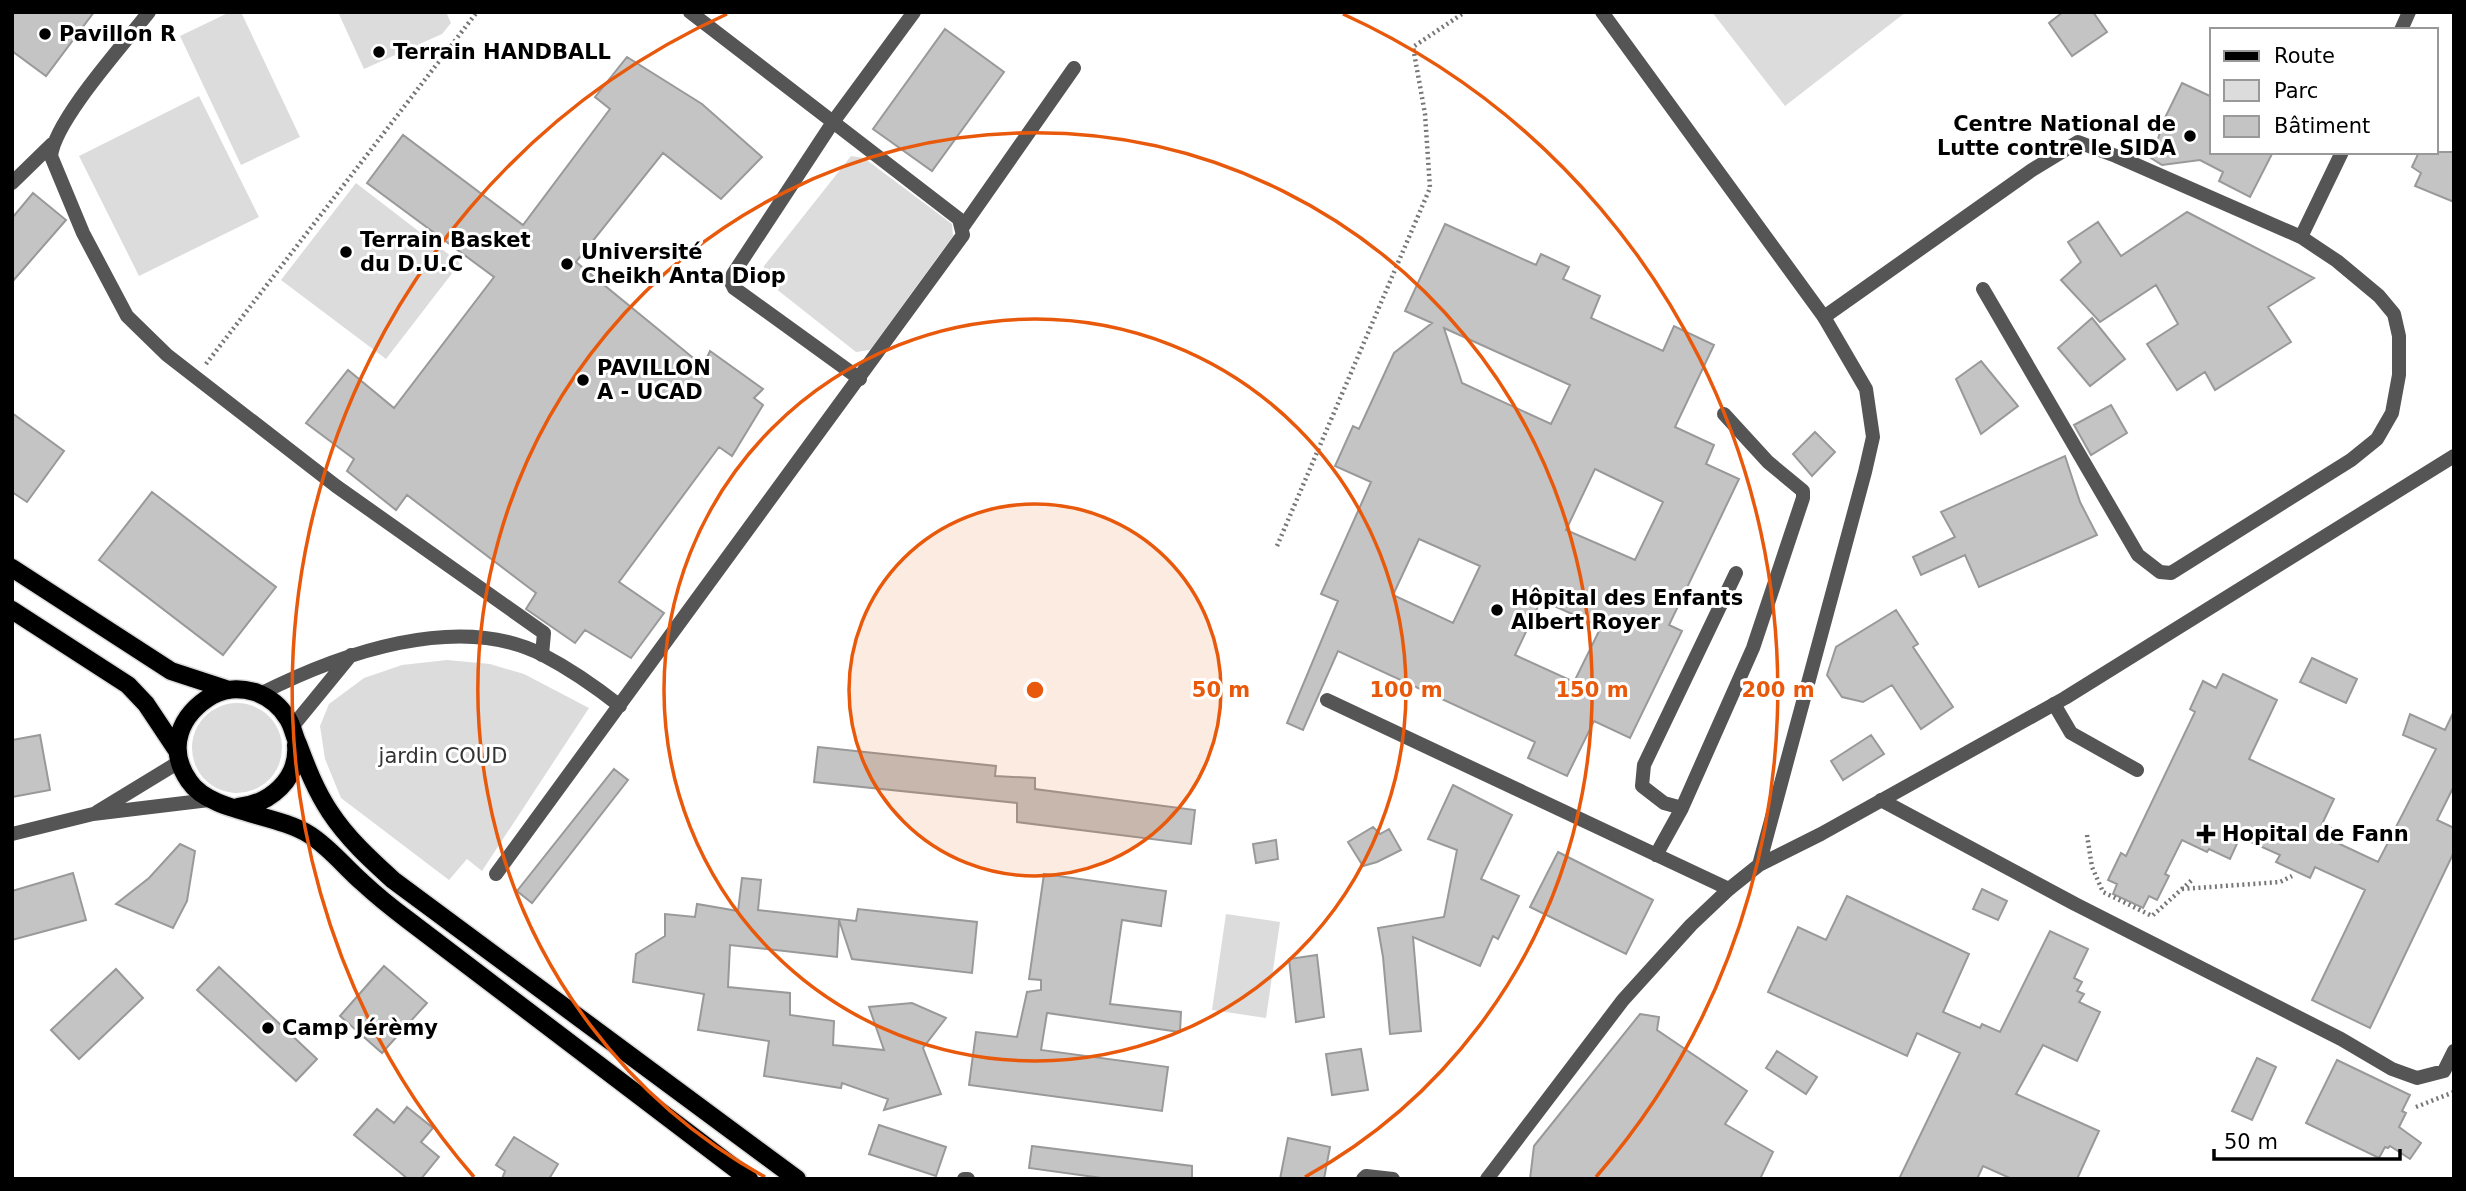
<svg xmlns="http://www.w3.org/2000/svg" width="2466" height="1191" font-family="'DejaVu Sans',sans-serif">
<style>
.green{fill:#dcdcdc}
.building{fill:#c4c4c4;stroke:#999;stroke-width:2;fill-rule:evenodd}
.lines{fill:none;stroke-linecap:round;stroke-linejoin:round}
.primary-casing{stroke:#dbdbdb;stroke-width:21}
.path{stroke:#777;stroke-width:4.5;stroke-dasharray:2 3.5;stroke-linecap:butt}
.lane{stroke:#555;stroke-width:14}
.street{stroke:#555;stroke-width:14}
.primary{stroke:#000;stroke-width:18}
.ring{fill:none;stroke:#e8590c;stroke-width:3.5}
.poi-dot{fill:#000;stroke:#fff;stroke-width:2.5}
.labels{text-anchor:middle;stroke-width:6;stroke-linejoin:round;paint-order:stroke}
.poi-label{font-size:21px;font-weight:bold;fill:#000;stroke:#fff;text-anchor:start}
.park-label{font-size:21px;fill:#333;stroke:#fff}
.centre{fill:#e8590c;stroke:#fff;stroke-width:3.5}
.ring-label{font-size:21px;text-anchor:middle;font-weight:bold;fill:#e8590c;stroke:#fff;stroke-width:6;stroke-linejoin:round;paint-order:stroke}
</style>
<rect width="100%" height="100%" fill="#fff"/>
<path class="green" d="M230,12H241L300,137L241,165L180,36Z
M338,12H446L451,23L442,34L364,69Z
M1712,12H1906L1785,106Z
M199,96L259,217L139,276L79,156Z
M851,156L864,158L952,224L953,236L870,350L856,352L765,280L764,266Z
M356,183L460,263L386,359L281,280Z
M447,660L490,664L524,674L589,708L482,871L467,859L449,880L341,798L325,759L320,726L329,704L364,678L402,665Z
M192 748a45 45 0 1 1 90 0a45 45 0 1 1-90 0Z
M1226,914L1280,922L1266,1018L1212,1010Z"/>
<path class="building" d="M12,12H94L46,76L12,51Z
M2063,12H2093L2107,32L2072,56L2049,23Z
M945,29L1004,72L932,171L873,129Z
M627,57L702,104L762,157L721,199L663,153L576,262L703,366L710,351L763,389L754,398L763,405L732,456L719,447L619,582L664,613L631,658L585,630L575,643L526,609L536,593L407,495L396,510L347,471L354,459L306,423L348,370L394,408L494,277L367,183L403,135L523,225L610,109L595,97Z
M2182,83L2212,97V152H2273L2250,197L2219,181L2223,172L2200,160L2162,165L2151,158L2160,133L2158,132Z
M2419,152H2454V202L2415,186L2421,173L2412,167Z
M33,193L66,220L12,282V218Z
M2187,212L2314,278L2268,307L2291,342L2215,390L2205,372L2177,390L2147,344L2178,324L2156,285L2100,322L2061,280L2081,262L2068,242L2098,222L2121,256Z
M1445,224L1536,265L1541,254L1569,267L1563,279L1600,296L1591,318L1663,351L1674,326L1714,345L1675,427L1714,445L1706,464L1739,479L1669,625L1682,631L1630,738L1594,721L1567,776L1528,758L1535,742L1338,651L1303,730L1287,723L1338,601L1321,594L1371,482L1335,466L1353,426L1359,429L1394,353L1432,323L1405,311ZM1444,328L1570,385L1551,424L1462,383ZM1595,469L1663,502L1635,560L1566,530ZM1419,539L1480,566L1453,623L1393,595ZM1541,600L1601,627L1574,682L1515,655Z
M2092,318L2125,359L2090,386L2058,348Z
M1981,361L2018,406L1981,434L1956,379Z
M2111,405L2127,433L2091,455L2074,425Z
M12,413L64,451L27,502L12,492Z
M1815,432L1835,452L1812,476L1793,454Z
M2065,456L2080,502L2097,535L1979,587L1965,555L1921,575L1913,557L1955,537L1941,512Z
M152,492L276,587L223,655L99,560Z
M1896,610L1918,644L1913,647L1953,707L1921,729L1892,685L1863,702L1842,697L1827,675L1836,647Z
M2312,658L2357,679L2346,703L2300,682Z
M2223,674L2277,700L2249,759L2334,799L2322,824L2334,829L2329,839L2378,862L2436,749L2403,735L2410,714L2445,730L2454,711V786L2437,820L2454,828V852L2370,1028L2312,1000L2365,890L2315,867L2310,878L2276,862L2280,855L2240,837L2230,859L2209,849L2207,852L2182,840L2165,874L2169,876L2157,900L2149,896L2143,908L2113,894L2117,884L2108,880L2121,853L2126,856L2195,712L2190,709L2203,681L2216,688Z
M40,735L50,790L12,797V740Z
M1871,735L1884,754L1843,780L1831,761Z
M818,747L996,766L995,776L1035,778V789L1195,810L1191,844L1017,822V803L814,782Z
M614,769L628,780L532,903L517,891Z
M1453,785L1512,815L1481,879L1519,896L1498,939L1493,936L1480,966L1413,937L1421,1031L1390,1034L1383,957L1378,928L1444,917L1457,850L1428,839Z
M1373,827L1380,834L1389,829L1401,850L1377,862L1363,866L1348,842Z
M1276,840L1278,859L1256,863L1253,844Z
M180,844L195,851L187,901L173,928L116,904L149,878Z
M1558,852L1653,900L1626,954L1530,907Z
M73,873L86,920L12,940V891Z
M1044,874L1166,891L1161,926L1122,920L1110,1004L1181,1012L1180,1032L1047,1013L1041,1050L1168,1067L1162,1111L969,1085L976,1032L1017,1037L1027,992L1041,990V980L1029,979Z
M742,878L761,880L758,910L856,921L858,909L977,922L972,973L852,959L839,920L837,957L730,945L728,987L790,993V1015L834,1021L833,1045L884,1050L869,1007L912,1003L946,1018L923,1048L941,1094L884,1110L888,1099L842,1083L841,1088L764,1076L769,1041L698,1030L704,994L633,982L636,954L665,936V914L695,917L697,904L738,911Z
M1982,889L2007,901L1998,920L1973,909Z
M1847,896L1969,954L1943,1012L1980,1028L1982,1024L2000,1032L2050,931L2088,949L2074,978L2082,982L2077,991L2084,994L2079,1002L2100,1012L2077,1061L2043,1045L2016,1094L2099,1131L2077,1179H2012L1983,1166L1977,1179H1899L1960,1053L1917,1033L1907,1056L1768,992L1798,927L1826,940Z
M1317,955L1324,1017L1296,1022L1289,959Z
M384,966L427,1003L382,1053L340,1016Z
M219,967L317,1059L296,1081L197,990Z
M116,969L143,998L79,1059L51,1030Z
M1640,1014L1659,1017L1657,1030L1747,1091L1725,1124L1773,1152L1760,1179H1530L1534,1146Z
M1361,1049L1368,1090L1332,1095L1326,1054Z
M1777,1051L1817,1077L1806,1094L1766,1068Z
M2257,1058L2276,1067L2252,1120L2232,1111Z
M2337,1060L2410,1095L2402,1111L2406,1113L2399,1127L2421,1143L2410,1159L2390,1146L2388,1148L2385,1147L2379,1158L2306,1123Z
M407,1107L433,1128L421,1142L439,1157L421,1179H408L354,1135L377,1109L394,1123Z
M879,1125L946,1147L936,1176L869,1154Z
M514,1137L558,1164L549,1179H502L505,1171L496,1165Z
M1288,1138L1330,1147L1324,1179H1280Z
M1032,1146L1192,1166V1179H1109L1029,1168Z"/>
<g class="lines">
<g class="primary-casing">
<path id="primary" d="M12,568L171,671L229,690
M12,610L128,685L146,704L178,752
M238,807C270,804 299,779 296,745
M749,1179C635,1093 521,1007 408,920C392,908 377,896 362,882C345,867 330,848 310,835C276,813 210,813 189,781C166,748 180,714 213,695C226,688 241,688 255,692C269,697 281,707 288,719C293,727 294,736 298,744C307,768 316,791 330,812C347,838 370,859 393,880L797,1179"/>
</g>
<path class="path" d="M206,364L477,12
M1277,546L1430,188L1425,114L1413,47L1465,12
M2087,835L2092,867L2103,892L2152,916L2193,879
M2182,889L2280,882L2292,876
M2416,1107L2454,1092"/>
<path class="lane" d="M149,12C124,44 55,120 51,156L83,233L127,316L167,355L336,486L544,633L542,655
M690,12L833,122L733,274L731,282L734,288L860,379
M2401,30L2409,12
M12,183L52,144
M962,228L1074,68
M2301,237L2342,152
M1824,317L2032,170L2078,142L2116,156L2301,237L2337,261L2379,296L2394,314L2399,336V375L2392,413L2377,439L2351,460L2171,573L2160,572L2138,555L1983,289
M1327,700L1729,889
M2054,704L2071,733L2137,770
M1881,800L2075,904L2341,1039L2392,1069L2417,1078L2444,1071L2454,1051
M1682,808L1664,803L1642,786L1644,765L1736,573
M1656,855L1682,808L1753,648L1803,498V491L1768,462L1724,414
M964,1179H968
M1363,1179L1366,1176L1393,1179"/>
<path class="street" d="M1602,12L1824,317L1866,389L1873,437L1865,472L1759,865
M260,694C339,654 458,611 543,655C570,669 596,687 620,706
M292,727L351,655
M97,812L179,762
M12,834L93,814L209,800
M496,874L963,235L959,219L833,122L914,12
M1487,1179L1623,1000L1691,925L1729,889L1759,865L1821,834L2065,698L2454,456"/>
<use href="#primary" class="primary"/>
</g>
<circle cx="1035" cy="690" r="186" fill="#e8590c" fill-opacity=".12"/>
<g class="ring">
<circle cx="1035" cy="690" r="186"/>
<circle cx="1035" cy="690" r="371"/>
<path d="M765 1177A557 557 0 1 1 1305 1177"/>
<path d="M474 1177A743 743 0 0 1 727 14M1343 14A743 743 0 0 1 1596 1177"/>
</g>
<g class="poi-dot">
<circle cx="45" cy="34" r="7"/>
<circle cx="379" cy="52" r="7"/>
<circle cx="2190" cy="136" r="7"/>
<circle cx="346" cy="252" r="7"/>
<circle cx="567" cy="264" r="7"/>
<circle cx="583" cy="380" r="7"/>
<circle cx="1497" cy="610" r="7"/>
<path d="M2202.5 823.5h7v7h7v7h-7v7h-7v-7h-7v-7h7z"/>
<circle cx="268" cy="1028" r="7"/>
</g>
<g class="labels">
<g class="poi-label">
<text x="59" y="41">Pavillon R</text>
<text x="393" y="59">Terrain HANDBALL</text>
<text x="2176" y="131" text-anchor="end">Centre National de<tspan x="2176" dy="24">Lutte contre le SIDA</tspan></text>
<text x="360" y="247">Terrain Basket<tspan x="360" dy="24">du D.U.C</tspan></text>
<text x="581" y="259">Université<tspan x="581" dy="24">Cheikh Anta Diop</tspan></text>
<text x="597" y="375">PAVILLON<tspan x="597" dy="24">A - UCAD</tspan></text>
<text x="1511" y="605">Hôpital des Enfants<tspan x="1511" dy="24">Albert Royer</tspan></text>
<text x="2222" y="841">Hopital de Fann</text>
<text x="282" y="1035">Camp Jérèmy</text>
</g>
<g class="park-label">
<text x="443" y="763">jardin COUD</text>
</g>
</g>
<circle cx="1035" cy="690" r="10" class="centre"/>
<g class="ring-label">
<text x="1221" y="697">50 m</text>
<text x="1406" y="697">100 m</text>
<text x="1592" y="697">150 m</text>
<text x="1778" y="697">200 m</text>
</g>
<rect width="2466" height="1191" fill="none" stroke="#000000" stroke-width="28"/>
<rect x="2210" y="28" width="228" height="126" fill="#ffffff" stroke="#999999" stroke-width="2"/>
<rect x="2224" y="51" width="35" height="10" fill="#000000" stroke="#999999" stroke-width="2"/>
<text x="2274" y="63" font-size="21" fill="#000000">Route</text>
<rect x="2224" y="80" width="35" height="21" fill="#dcdcdc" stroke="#999999" stroke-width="2"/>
<text x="2274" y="98" font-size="21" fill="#000000">Parc</text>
<rect x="2224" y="116" width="35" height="21" fill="#c4c4c4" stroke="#999999" stroke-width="2"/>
<text x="2274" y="133" font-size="21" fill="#000000">Bâtiment</text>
<path d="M2214 1149v10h186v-10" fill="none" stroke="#000000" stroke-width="3.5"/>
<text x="2224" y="1149" font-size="21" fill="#000000" stroke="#ffffff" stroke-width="5" paint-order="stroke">50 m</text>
</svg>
